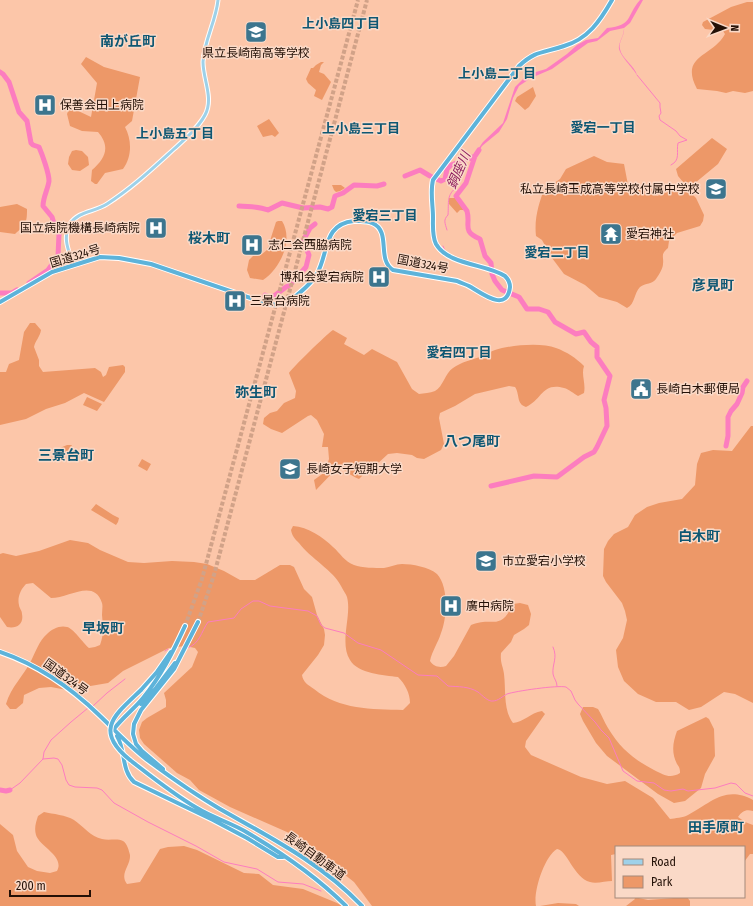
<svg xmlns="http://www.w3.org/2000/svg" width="753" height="906" font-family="'Fira Sans Condensed','Noto Sans JP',sans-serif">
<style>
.green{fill:#ed9868}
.water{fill:#fc7dbf}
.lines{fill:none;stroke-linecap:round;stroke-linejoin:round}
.stream{stroke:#fc7dbf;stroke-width:1}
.river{stroke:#fc7dbf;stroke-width:5}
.highway-tunnel{stroke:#d1a288;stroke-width:4;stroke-dasharray:4 2;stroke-linecap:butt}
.major-casing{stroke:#fff;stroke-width:5}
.highway-casing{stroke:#fff;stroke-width:6}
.major{stroke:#9ed1e9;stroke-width:3}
.highway{stroke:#5db3da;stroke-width:4}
.highway-bridge-casing{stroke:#fff;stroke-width:6;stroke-linecap:butt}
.highway-bridge{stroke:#5db3da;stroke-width:4}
.labels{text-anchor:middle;stroke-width:3;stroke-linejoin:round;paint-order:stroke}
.poi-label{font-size:12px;fill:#231006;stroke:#fad9c7;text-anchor:start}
.street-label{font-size:12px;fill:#231006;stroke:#fad9c7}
.neighbourhood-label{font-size:13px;font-weight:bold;fill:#0e5773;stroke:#fad9c7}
.water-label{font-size:13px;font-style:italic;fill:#8d1c5f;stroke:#fad9c7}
.quarter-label{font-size:14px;font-weight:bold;fill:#0e5773;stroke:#fad9c7}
</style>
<rect width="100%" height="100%" fill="#fcc6a9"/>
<path class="green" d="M747,2H753V91L745,93L733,91L726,93L717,91L697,89C679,55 713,57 725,34L723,31L705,29L702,25L703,22L731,7Z
M86,57L104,67L140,77L132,121L125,127C132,140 132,157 123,169L105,173L97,184H95L91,181L92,170C105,159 111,147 98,132L82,131L70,126L67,114L69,109H74L91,117L97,83L81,64Z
M321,62H324L321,65L319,72L324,74L331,82L322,100L314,96L316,90L308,83L306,79L311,68H313L316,65Z
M533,87L536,96L529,107L525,110L515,101L517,97Z
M269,119L279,133L275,137L272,135L263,137L257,126Z
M712,138L727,149L718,164L695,183L683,182L678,176L676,169Z
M76,150L82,151L88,157L89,165L80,171L72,170L68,164L69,157L72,151Z
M594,156L607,162L624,164L628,185L635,189L644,188H651L657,196L676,189L692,194L696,198L704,215L703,221L700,226L677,233L669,241L668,248C660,255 664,256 663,264C663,268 659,275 656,279C653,284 645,283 640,287C634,293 635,304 627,308L617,302L599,297L585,285L564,274L552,258L542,240L536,236C534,218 539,203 545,187L553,184L560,179L566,169Z
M332,185H341L345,188L340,191L336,192L334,190Z
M449,198H455L464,210H460L457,213L449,204Z
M17,204L27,209C27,223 26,224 15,234L0,232V207Z
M278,221H282C294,240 280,269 263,280L250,278L247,270L249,260L253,256L262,254L267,250L276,222Z
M30,323H35L41,330C40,337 35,341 34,347L39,360V366L43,372L95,368L101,372L103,377L106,375L109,367L123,365L125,367V372L104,402L84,393L65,403L46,409L26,419L0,425V372H6L9,364L19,360L24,332Z
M333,330L347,338L344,344L364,355L372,349L397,362L412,389L419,394C424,393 430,393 435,391C443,387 445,373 453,368C461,362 472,360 482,356C486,355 491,351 495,350C511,345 541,342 556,348C567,352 576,358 584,366C581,375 586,383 584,393L578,396C574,394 569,389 564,388C542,382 542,400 526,407C516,404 520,394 515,387L509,386L475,394L455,406L440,413L439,418L444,444L441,450L424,459L417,458L412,455L397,453L388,454L375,466L366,469L362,476L359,479C351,476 345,470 338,467L316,490L314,480L325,472L329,459L328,447H322L324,434L317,420L311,415L308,416L282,433L271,429L263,424L264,418L270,413L277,411L284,403L295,398L296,391L289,373C291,369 327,334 333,330Z
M87,397L102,404L97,411L83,405Z
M751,426H753V703L735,694L724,692L701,707L689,710L676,702H656L638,694L624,681L618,667L616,650L623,638L627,620L625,611L622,603L606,582L603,576L604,549L608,541L614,534L628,527L635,515L647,507L659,503L682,499L695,485L697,464L701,453L713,450L732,451Z
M67,445H72L65,455L58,452L60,448Z
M142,459L151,464L147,471L138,466Z
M96,504L113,515L119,518L118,522L116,525L91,510Z
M293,526C308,527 323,537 333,547C340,553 345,562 354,565C362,568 375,568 384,568C390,567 396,564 402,564C412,564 429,567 437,574C449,587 447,618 441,633C438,643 432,651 430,661C434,667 440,668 446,666L454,656L471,625C493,616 500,632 513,604L520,603L528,605L531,614L529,625L524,629L514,635L511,642L501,653C500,663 503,666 504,674C506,690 503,710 513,723C524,722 530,713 542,711L545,714L526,741L525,747L531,755L581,777L607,784L625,781L653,798L670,819C675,818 683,818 688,815C711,803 725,785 753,800V811C746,809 742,811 738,817L745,822L753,825V854H750L744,862V847H616V854L611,855L612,881C606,881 596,884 590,882C574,878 567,850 557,849C544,857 533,892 536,906H372L354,882L296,836L230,807L199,790L190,780L177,773L144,744L140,738L139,730L142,722L147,718L166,707V700L164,693L192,667L198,652L195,648L185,646L169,648L123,671L108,683L67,690L51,687L39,688L24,695L23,703L16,709H10L6,704C11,687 24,675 31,661C36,651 39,641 47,634C52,629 60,625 67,627C73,628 83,643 89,648L95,647L100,645C104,635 103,626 102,615C102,611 103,606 102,603C94,578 69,598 51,598L33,583L26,584C21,589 17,597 19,605C19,608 22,610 22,614C24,624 17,629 7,627L0,617V554L3,553L16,556L39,551L70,540L88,543L100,550L128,562L144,563L172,561L194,562L207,564L224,571L240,580H255L280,565H290L294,567L304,589L312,597L317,615L324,629L325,635L324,645L318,655L302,675C303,682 308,685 314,689C340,710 371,709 403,710L410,703C410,693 405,684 398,677C384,675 358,674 350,660C339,643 352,615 347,597C346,594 343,590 341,586C334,571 310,558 299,543C295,539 292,536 291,530Z
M583,707H593L598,709C602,715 604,722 608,728C620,748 633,759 654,770C664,775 670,779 680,773C680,768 679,767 677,764C671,752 673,742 677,731L706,717L709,719L714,729L715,756L705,774L701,788L685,801L674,803L658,794L607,756L596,743L583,721L580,714Z
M44,812C53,814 66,815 74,820C83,826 91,837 102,839C109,841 117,838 123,841C127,843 129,851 130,855C131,865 119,874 127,884L140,882L160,849L168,847L184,846L197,850L244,873L259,874L273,885L303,889L337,903L342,906H0V824L13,835L17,851L28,867L37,871L50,873L57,871C65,856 40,847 36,835C34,828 36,822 38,816Z
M634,897L648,900L687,897L690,901V906H626L635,899Z
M558,903L576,904L579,906H540Z"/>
<path class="water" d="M640,0H643L630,23L624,28C625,36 618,42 620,49C621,58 635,66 637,75C633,68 617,53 619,46C620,40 624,35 624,28L610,31L597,41L588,43L552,69L531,78L519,86L513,98L507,119L499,132L482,146L476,156L474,155L483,142L503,123L515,87L524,78L529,74L546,69L567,54L577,45L586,40L598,38L607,28C634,25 625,17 640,0Z"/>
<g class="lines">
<path class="stream" d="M637,75L660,103V107L661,113L659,116L660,120L676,131L680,136L687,140L678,143C676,152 681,160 671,165
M447,230C445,223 443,220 448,215C449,202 446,195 457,187
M443,246L445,251
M553,647C558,658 552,664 553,674C554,679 557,681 557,686
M187,648C200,644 201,632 208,622L234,618L241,609L253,601H259L270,606L308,611L317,616L321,625L325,628L344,633L358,643L381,650L418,675L437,676L448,686C459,687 468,686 478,692C482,695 488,702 493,701C498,701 503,696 507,694C516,691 557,685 566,687L571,691L575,700L578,704L595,722L601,730L609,738L623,771L637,781L654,783L664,790L671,791L683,789L688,791L715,788L731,783L736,784L745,793L753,796
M165,651L168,649
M93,706L107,693L125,679
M43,759L54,758L58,759L62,765L66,780L69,785L75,787L97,788L102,790L114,803L148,822L196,846L224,862L257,869L278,882L303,884L321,891
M10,790L20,783L43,759L44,752L51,740L71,722L88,708"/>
<path class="river" d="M0,72L3,74L9,82L19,112L27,121L31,143L33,145L39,147C42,154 49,173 49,181C48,189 43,197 43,206L52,217L55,227L59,234L58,256L48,270L29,283
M479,150L475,156L466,183L456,196L467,211C471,225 461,231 480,239L485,256L491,263L492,274L495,281L502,290L519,297L527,309H539L548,312L555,322L576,334L584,332L591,342L597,347V357L610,376L604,400L606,408L607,426L597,447L594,452L584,457L557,477L534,476L491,486
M405,176L420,170L430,176L441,181L445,179L447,169L451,165L475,156
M239,206C250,207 258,206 268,210L282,203L303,208L320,207L328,209L332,207L335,196L343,193L354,185L377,186L384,184
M0,293H12L17,290
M265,295L270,297L274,296L286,287L290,285L306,267L309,255L303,241L310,228L315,224
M726,446L728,436V417L731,411L737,404L742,393L743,387L747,381
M0,790L6,791L10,790"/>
<path class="highway-tunnel" d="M198,622L214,575L367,0
M185,626L202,579L358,0"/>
<g class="major-casing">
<path id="major" d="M73,265C69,251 62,238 70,224C78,211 95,212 107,204C132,188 152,169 174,149C185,139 198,128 205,115C214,98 203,80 203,62C204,41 216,21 218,0"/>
</g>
<g class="highway-casing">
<path id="highway" d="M0,302L52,272L100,257L119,258L151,264L265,303C278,307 286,303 296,296C304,289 312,283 317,274C329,252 323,224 354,221C360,221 367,220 372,223C392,231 376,259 393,270L457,281C461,283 465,284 469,286C480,292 507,314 510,287C510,282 508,279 505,276C486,264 448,265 436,244C432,236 433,226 433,217C433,205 430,192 433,180L519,66C536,50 544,53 564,46C588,39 600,21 612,0
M0,652C38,665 70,687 99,715C116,731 131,748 150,762C173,779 196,795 220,809C271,838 321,863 362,906
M141,690L157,672L171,652
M141,704L156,688L175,663
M113,730C122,718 134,709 143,698C161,676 173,652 185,626
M117,736C126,751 121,770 134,782L213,820L247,838L278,857H283
M130,760C152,777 173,794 197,808C213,818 232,823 248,833C282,853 318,878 346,906
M163,769L142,751L136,744L133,734L134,724L141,710L174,669L198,622"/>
</g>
<use href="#major" class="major"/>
<use href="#highway" class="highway"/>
<g class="highway-bridge-casing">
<path id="highway-bridge" d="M130,760C93,730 115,715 141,690"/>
</g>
<use href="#highway-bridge" class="highway-bridge"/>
</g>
<defs>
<g id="school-square" transform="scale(1.15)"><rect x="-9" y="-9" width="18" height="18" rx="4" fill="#3c758e" stroke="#fad9c7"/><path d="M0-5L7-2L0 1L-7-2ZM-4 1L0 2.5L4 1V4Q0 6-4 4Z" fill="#fff"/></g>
<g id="hospital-square" transform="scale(1.15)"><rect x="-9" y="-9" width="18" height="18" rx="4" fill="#3c758e" stroke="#fad9c7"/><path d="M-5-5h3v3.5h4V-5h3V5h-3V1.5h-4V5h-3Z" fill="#fff"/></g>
<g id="temple-square" transform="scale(1.15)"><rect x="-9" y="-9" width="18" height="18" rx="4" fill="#3c758e" stroke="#fad9c7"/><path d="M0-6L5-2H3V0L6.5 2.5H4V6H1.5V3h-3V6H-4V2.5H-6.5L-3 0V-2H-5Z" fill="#fff"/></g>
<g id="civic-square" transform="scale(1.15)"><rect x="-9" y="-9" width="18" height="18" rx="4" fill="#3c758e" stroke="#fad9c7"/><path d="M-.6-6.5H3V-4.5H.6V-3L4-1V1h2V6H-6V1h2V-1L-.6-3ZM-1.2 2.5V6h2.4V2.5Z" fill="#fff"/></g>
<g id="university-square" transform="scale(1.15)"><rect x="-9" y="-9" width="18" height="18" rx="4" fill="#3c758e" stroke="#fad9c7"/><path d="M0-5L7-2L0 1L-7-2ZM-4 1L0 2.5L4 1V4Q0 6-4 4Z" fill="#fff"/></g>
</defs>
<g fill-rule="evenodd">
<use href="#school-square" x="256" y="32"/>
<use href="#hospital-square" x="45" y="105"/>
<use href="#school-square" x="716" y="189"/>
<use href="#hospital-square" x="156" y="228"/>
<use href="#temple-square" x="611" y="234"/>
<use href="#hospital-square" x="252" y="245"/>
<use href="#hospital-square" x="379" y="277"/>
<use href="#hospital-square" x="235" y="301"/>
<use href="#civic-square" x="641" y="389"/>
<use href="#university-square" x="290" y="469"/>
<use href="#school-square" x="486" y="561"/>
<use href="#hospital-square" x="451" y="606"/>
</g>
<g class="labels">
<g class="poi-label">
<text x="256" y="57" text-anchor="middle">県立長崎南高等学校</text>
<text x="60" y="109">保善会田上病院</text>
<text x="700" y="193" text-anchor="end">私立長崎玉成高等学校付属中学校</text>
<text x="140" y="232" text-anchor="end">国立病院機構長崎病院</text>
<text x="626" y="238">愛宕神社</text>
<text x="268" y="249">志仁会西脇病院</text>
<text x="364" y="281" text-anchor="end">博和会愛宕病院</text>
<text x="250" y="305">三景台病院</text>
<text x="656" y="393">長崎白木郵便局</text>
<text x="306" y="473">長崎女子短期大学</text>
<text x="502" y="565">市立愛宕小学校</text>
<text x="466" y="610">廣中病院</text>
</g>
<g class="street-label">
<text transform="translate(75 256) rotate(-17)" y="4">国道324号</text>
<text transform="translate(423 264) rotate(11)" y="4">国道324号</text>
<text transform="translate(66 677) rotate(36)" y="4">国道324号</text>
<text transform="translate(315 856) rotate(36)" y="4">長崎自動車道</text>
</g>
<g class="neighbourhood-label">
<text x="341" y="28">上小島四丁目</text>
<text x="497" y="78">上小島二丁目</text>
<text x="603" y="132">愛宕一丁目</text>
<text x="361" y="133">上小島三丁目</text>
<text x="175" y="138">上小島五丁目</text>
<text x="385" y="220">愛宕三丁目</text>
<text x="557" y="257">愛宕二丁目</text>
<text x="459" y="357">愛宕四丁目</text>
</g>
<g class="water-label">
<text transform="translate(458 170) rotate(-66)" y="5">銅座川</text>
</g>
<g class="quarter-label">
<text x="128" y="46">南が丘町</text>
<text x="209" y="243">桜木町</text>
<text x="713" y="290">彦見町</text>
<text x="256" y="397">弥生町</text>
<text x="472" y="446">八つ尾町</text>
<text x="66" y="460">三景台町</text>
<text x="699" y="541">白木町</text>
<text x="103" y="633">早坂町</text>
<text x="716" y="832">田手原町</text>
</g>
</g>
<rect x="615" y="846" width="130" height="52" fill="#fad9c7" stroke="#a4897a"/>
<rect x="623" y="859" width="20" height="6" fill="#9ed1e9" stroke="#a4897a"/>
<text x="651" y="866" font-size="12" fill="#231006">Road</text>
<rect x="623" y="876" width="20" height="12" fill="#ed9868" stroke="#a4897a"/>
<text x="651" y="886" font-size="12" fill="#231006">Park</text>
<g transform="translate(725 28) rotate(91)" stroke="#fad9c7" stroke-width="3" paint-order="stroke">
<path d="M0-3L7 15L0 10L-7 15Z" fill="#231006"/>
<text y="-6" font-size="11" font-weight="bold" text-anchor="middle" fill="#231006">N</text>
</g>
<path d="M10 890v6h80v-6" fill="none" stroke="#231006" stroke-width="2"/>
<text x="16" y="890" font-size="12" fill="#231006" stroke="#fad9c7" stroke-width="3" paint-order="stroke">200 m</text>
</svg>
